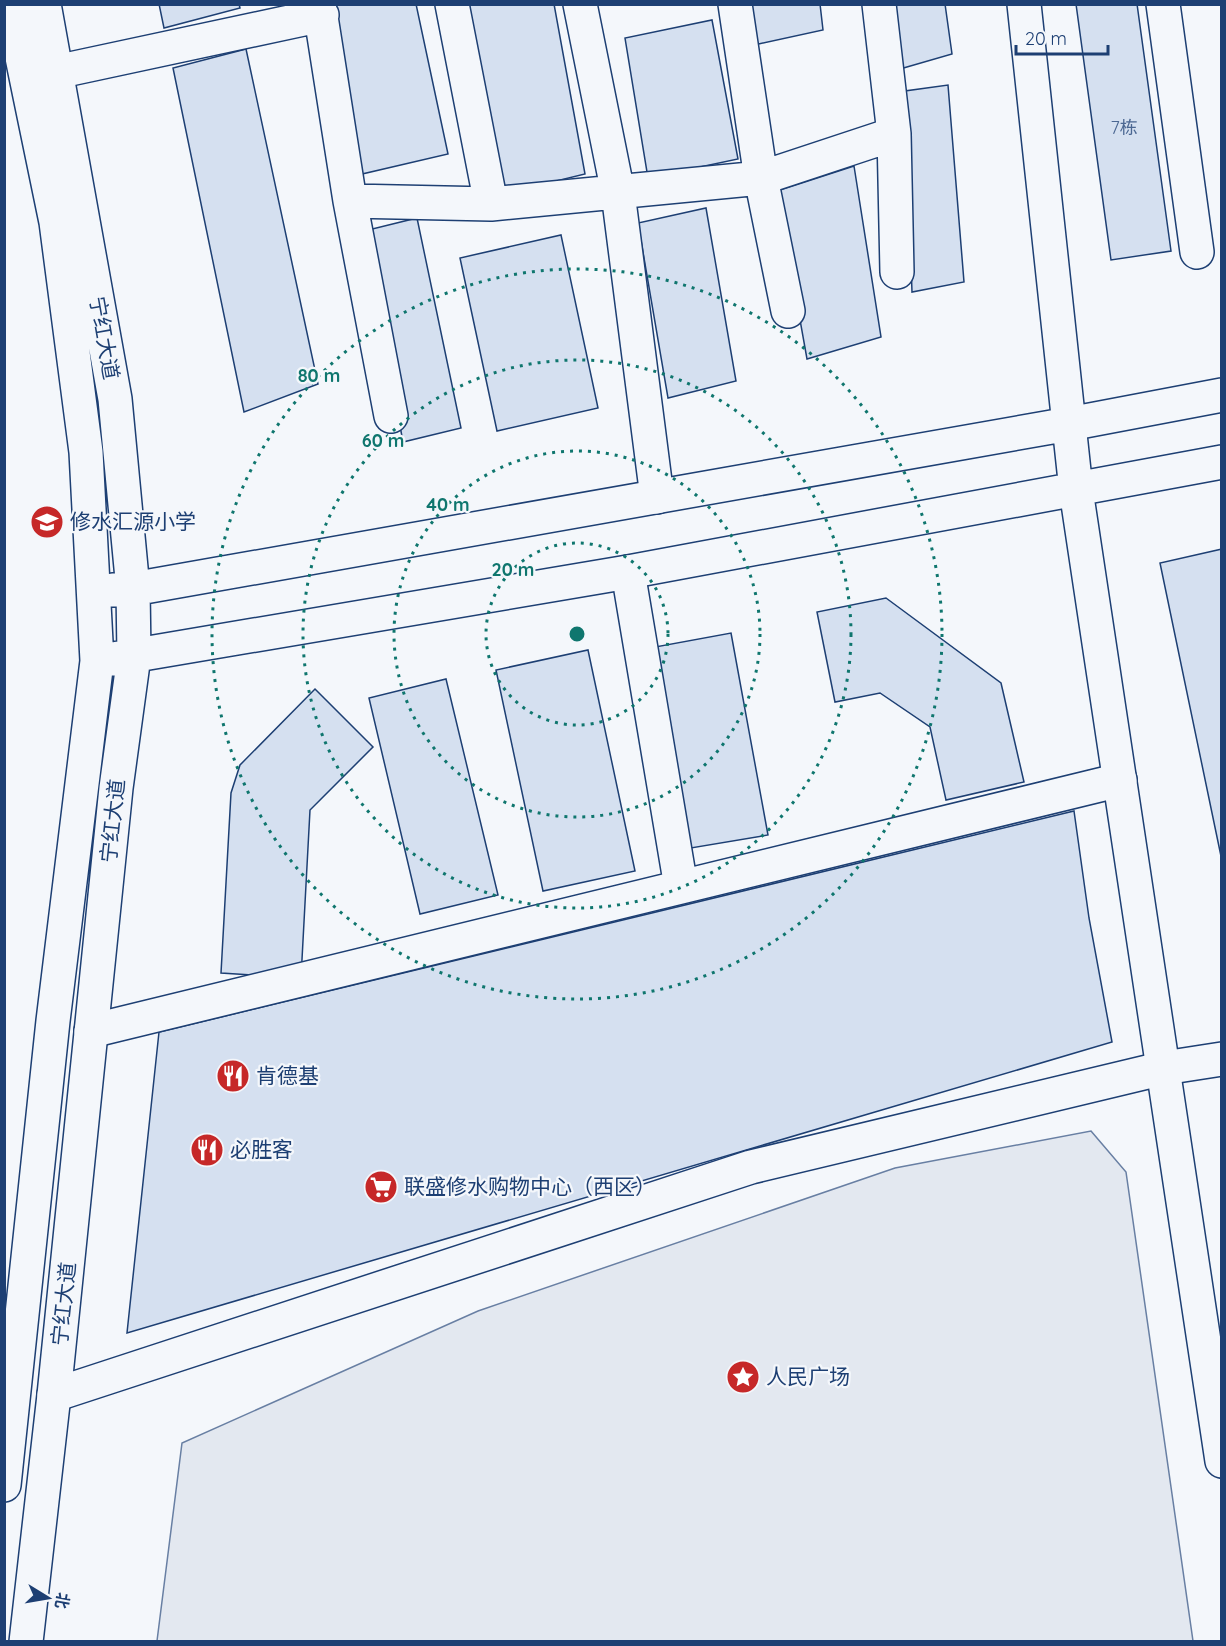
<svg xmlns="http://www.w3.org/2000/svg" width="1226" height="1646" font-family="Quicksand,'Noto Sans SC',sans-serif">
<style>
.parking{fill:#e3e8f0;stroke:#687fa3;stroke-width:1.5}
.building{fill:#d5e0f0;stroke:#1d3f73;stroke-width:1.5}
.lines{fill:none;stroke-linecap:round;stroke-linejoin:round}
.minor-casing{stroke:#1d3f73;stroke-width:36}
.major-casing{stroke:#1d3f73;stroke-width:36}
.minor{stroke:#f4f7fb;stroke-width:33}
.major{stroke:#f4f7fb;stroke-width:33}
.ring{fill:none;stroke:#0f766e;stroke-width:3;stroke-dasharray:3 6}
.labels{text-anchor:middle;stroke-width:4.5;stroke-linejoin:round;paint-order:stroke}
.number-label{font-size:18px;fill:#4b6792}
.street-label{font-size:21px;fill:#1d3f73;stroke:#f4f7fb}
.poi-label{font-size:21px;fill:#1d3f73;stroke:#f4f7fb;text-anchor:start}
.centre{fill:#0f766e;stroke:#f4f7fb;stroke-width:3}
.ring-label{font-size:18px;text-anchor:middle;font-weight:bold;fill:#0f766e;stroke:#f4f7fb;stroke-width:4.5;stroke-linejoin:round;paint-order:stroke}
</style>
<rect width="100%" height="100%" fill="#f4f7fb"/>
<path class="parking" d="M1091,1131L1126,1172L1193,1641H157L182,1443L478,1311L895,1168Z"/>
<path class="building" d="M159,4H239L240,8L164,28Z
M333,4H416L448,154L362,174Z
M469,4H554L585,174L503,194Z
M748,4H820L823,30L754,45Z
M892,4H945L952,54L900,69Z
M1076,4H1137L1171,251L1111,260Z
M712,20L738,159L648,178L625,38Z
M246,49L318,384L244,412L173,68Z
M948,85L964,282L912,292L905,91Z
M854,166L881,337L807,359L777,191Z
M706,208L736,381L668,398L638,223Z
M417,218L461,428L403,442L364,231Z
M561,235L598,408L497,431L460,258Z
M1222,549V861L1160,563Z
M886,598L1001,683L1024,782L946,800L930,727L880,693L835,702L817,612Z
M731,633L768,835L691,848L655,647Z
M588,650L635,871L543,891L496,670Z
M446,679L498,895L420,914L369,698Z
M315,689L373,747L310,810L301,978L221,973L231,793L240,765Z
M1074,811L1089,918L1112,1042L127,1333L159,1032Z"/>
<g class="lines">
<g class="minor-casing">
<path id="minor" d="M319,4L350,201L491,204L761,178L894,134L879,4
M452,4L491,204
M580,4L618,193L657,497
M735,4L761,178L788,311
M1163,4L1197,252
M56,72L322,15
M894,134L897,272
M350,201L391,416
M628,572L681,887
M91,1031L1120,780
M54,1395L751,1167L1164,1068L1222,1059"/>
</g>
<g class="major-casing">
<path id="major" d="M1024,4L1076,490L1222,1461
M113,590L133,589L1069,424L1222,395
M113,659L628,572L1222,462
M4,1485L53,1021L97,661L86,452L56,222L11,4
M26,1642L54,1395L116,788L134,656L133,589L115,399L44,4"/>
</g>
<use href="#minor" class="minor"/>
<use href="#major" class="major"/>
</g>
<g class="ring">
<circle cx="577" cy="634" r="91"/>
<circle cx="577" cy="634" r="183"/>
<circle cx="577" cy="634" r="274"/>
<circle cx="577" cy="634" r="365"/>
</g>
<defs>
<g id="school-disc" transform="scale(1.725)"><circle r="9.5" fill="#c62828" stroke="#f4f7fb"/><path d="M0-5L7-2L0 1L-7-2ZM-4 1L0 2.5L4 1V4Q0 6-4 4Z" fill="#fff"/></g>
<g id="restaurant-disc" transform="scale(1.725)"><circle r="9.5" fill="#c62828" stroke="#f4f7fb"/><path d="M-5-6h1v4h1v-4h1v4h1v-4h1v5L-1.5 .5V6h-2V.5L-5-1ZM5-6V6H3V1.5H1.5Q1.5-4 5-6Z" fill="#fff"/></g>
<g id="supermarket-disc" transform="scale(1.725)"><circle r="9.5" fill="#c62828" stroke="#f4f7fb"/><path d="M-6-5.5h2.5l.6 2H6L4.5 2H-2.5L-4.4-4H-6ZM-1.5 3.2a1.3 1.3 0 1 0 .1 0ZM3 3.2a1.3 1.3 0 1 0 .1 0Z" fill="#fff"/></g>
<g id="sight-disc" transform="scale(1.725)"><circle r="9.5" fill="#c62828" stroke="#f4f7fb"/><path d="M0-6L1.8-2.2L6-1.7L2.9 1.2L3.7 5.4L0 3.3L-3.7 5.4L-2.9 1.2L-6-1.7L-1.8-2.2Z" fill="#fff"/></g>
</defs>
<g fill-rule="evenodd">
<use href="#school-disc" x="47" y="522"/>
<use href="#restaurant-disc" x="233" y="1076"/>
<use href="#restaurant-disc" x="207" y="1150"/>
<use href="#supermarket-disc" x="381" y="1187"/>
<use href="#sight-disc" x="743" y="1377"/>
</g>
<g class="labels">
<g class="number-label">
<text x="1124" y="134">7栋</text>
</g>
<g class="street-label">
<text transform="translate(104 338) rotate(80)" y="7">宁红大道</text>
<text transform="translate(113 821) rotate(-84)" y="7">宁红大道</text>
<text transform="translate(64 1304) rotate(-84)" y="7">宁红大道</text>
</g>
<g class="poi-label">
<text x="70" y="529">修水汇源小学</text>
<text x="256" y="1083">肯德基</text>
<text x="230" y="1157">必胜客</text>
<text x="404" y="1194">联盛修水购物中心（西区）</text>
<text x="766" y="1384">人民广场</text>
</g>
</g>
<circle cx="577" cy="634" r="9" class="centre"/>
<g class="ring-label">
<text x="319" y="382">80 m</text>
<text x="383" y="447">60 m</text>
<text x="448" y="511">40 m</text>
<text x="513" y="576">20 m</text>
</g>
<rect width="1226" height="1646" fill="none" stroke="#1d3f73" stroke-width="12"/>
<g transform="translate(48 1598) rotate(101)" stroke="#f4f7fb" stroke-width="4.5" paint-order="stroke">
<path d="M0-4.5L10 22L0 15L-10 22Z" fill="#1d3f73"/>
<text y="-9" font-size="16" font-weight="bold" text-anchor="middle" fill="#1d3f73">北</text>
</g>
<path d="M1016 45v9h92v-9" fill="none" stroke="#1d3f73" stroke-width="3"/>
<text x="1025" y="45" font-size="18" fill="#1d3f73" stroke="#f4f7fb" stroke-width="4.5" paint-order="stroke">20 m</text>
</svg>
